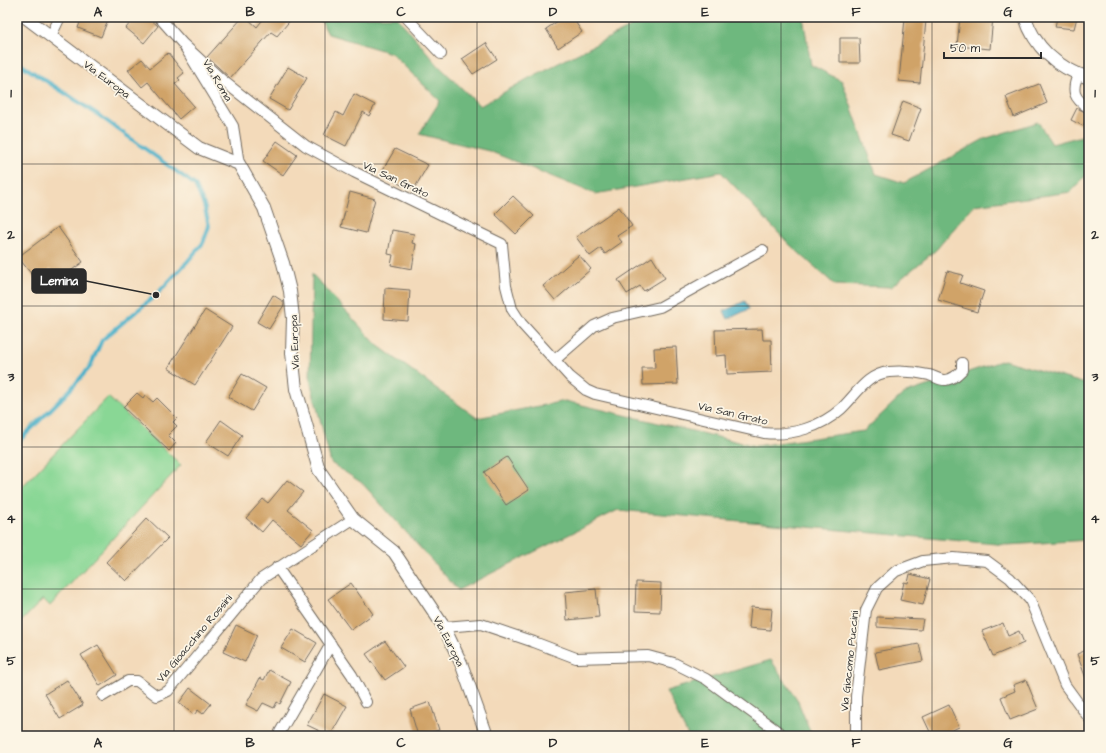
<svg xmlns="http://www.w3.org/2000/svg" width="1106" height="753" font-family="'Architects Daughter',sans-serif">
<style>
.green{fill:#89d795;stroke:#5a8160}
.forest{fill:#6eb87e;stroke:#4c7254}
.water{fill:#4bb1c9;stroke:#3b6e7a}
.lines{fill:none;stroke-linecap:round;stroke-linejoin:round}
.stream{stroke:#4bb1c9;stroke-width:4}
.building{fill:#d0a367}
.minor-casing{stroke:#71685d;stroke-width:12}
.tertiary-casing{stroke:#71685d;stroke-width:14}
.minor{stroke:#fff;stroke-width:10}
.tertiary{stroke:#fff;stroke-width:12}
.grid{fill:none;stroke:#2b2b2b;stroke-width:1;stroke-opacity:0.55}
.labels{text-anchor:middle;stroke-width:3.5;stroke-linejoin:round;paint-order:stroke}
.street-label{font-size:11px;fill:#2b2b2b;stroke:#fcf5e5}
.leader{fill:none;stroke:#2b2b2b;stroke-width:1.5}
.callout-dot{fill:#2b2b2b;stroke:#fcf5e5;stroke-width:1.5}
.callout{fill:#2b2b2b;stroke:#2b2b2b;stroke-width:1.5}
.callout-label{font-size:12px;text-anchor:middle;font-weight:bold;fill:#fff}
.neatline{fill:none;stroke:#2b2b2b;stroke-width:1.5}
.grid-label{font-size:13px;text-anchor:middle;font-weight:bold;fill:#2b2b2b}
</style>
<rect width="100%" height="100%" fill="#fcf5e5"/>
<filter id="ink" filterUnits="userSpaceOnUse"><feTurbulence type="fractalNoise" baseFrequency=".025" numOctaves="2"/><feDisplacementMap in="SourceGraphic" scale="8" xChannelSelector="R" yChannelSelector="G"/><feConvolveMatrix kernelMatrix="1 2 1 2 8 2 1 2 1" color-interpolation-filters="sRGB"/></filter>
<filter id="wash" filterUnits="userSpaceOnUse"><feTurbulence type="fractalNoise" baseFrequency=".012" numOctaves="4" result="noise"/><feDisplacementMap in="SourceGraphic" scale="16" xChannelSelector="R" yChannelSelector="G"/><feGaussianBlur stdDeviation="0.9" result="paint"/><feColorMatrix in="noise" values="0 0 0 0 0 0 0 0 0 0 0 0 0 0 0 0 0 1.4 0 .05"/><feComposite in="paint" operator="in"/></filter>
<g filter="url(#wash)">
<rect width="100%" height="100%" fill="#f3daba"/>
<path class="green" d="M108,397L181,465L50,606L43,599L17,626V492Z"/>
<path class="forest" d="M319,17H397L438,65L480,106L529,78L650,17H803L811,65L842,81L876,174L904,183L984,139L1038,122L1052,144L1089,134V172L1071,192L974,205L936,250L891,287L835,285L789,244L721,172L595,194L489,151L419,134L440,101L391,53L328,34Z
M312,274L377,345L477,418L565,401L756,446L864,431L903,394L1004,360L1089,385V540L1007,545L618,510L458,590L362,483L331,463L310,380Z
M771,660L797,699L812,736H688L666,691Z"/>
<path class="water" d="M745,301L749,309L728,319L724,311Z"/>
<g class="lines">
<path class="stream" d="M17,62L97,114L195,185L204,205L209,226L203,243L187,262L156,295L102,340L90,367L69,391L17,443"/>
</g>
<g id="blocks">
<path class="building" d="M82,17H109L101,37L78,28Z
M135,17H148L158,26L144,43L126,28Z
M243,17H246L257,27L265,17H293L277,36L271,32L230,78L207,57Z
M564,17H572L582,32L558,48L546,29Z
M960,17H993L990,49L957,46Z
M1057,17H1077L1074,29L1055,27Z
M905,18L926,20L920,83L899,81Z
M840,38H859L860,63H840Z
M486,43L497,59L473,74L462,59Z
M168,53L184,73L178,78L180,80L175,84L194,106L179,119L148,82L142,87L128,70L142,59L150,68Z
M288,67L307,78L288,110L269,99Z
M1039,84L1047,103L1014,117L1006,97Z
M354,94L375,105L369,116L363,112L346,146L324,135L336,112L343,116Z
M903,101L921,108L909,141L891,135Z
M1077,108L1089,114L1083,126L1071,120Z
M277,141L297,155L283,175L263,161Z
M395,149L428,165L414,189L404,183L403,186L381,173Z
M350,192L375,199L366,233L341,227Z
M513,196L534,216L516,234L495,214Z
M619,207L632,226L617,236L622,242L605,254L601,248L590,256L576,237Z
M58,227L83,262L58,280L51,269L36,280L18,257Z
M392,230L414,234L412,243L416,244L412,269L391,265L393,255L388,254Z
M579,255L591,269L555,300L543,286Z
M652,257L665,278L644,291L640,286L627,294L618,280Z
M947,271L963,275L960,283L984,291L977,312L938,300Z
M385,288L410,290L408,321L384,319Z
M273,295L284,302V305L269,329L257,322Z
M205,310L232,327L195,385L168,368Z
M762,329L763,340H771L772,372L727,374L726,355L716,356L715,330Z
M676,347L678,384L643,385L642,368H655L654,348Z
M242,374L266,388L252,411L228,397Z
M137,393L143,398L145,395L153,402L157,398L177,418L173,422L177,426L168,435L176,443L169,451L123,407Z
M221,420L242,435L228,456L206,442Z
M507,457L529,490L506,505L484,472Z
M287,480L303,492L288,510L313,530L301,544L272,520L262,532L246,518L263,499L268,503Z
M147,518L168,538L126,581L106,562Z
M910,574L930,579L923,605L900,600L904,582L908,583Z
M636,582L661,583L660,612L635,611Z
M351,583L373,614L351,630L328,599Z
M596,589L599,617L567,620L565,592Z
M751,607L772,609L770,630L749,628Z
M877,617L923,619L921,630L877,627Z
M1003,623L1008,636L1019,631L1024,643L993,656L982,631Z
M236,625L257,635L245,662L223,652Z
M293,629L317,643L305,662L281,648Z
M385,641L404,667L385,680L366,654Z
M919,644L923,661L879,670L875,652Z
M98,645L117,675L100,686L81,655Z
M1089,649V684H1088L1077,654Z
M269,670L291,682L280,704L277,702L274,708L263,703L258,711L246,705L260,678L264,680Z
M67,680L83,705L60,719L45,694Z
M1026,680L1038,709L1010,720L1001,697L1015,691L1013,685Z
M190,688L211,704L203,714L198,710L194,715L179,703Z
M324,694L347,706L330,736L307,725Z
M430,702L439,730L418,736L410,709Z
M949,705L959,727L940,736H932L923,717Z"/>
</g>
</g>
<g filter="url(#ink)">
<use href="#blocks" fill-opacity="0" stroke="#71685d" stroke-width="1"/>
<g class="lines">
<g class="minor-casing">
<path id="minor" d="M159,17L183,44L233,126L239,164
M406,17L441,54
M51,36L60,17
M183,44L222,80L306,146L354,172L502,244L506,286L512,309L521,323L570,377L586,390L595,394L764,433C792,436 821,427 841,409C856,395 867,374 889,372C902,371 916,372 929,375C934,376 941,381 946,380C953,379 957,375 962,370V363
M1078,75C1071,91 1074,99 1089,108
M556,359L594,326L612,318L660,307L763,250
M277,567L352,675L366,702
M444,627L481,624L534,642L576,658L648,656L674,663L706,679L784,736
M103,696L128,681H137L157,696L168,691L261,579L353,519
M280,732L331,644
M856,736V696L866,610L877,588L896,571L923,561L954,558L987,561L1010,578L1030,600L1065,685L1089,718"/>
</g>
<g class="tertiary-casing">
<path id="tertiary" d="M25,17L199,148L239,164L264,208L283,263L290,291L293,318L292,353L296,389L319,470L353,519L394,552L444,627L461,663L487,736
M1025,17C1035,49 1058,68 1089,78"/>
</g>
<use href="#minor" class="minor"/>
<use href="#tertiary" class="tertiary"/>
</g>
</g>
<path class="grid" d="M174,17V736M325,17V736M477,17V736M629,17V736M781,17V736M932,17V736M17,164H1089M17,306H1089M17,447H1089M17,589H1089"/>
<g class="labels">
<g class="street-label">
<text transform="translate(107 79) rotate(37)" y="4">Via Europa</text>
<text transform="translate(218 80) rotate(59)" y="4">Via Roma</text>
<text transform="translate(396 179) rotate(25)" y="4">Via San Grato</text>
<text transform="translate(294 342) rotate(-92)" y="4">Via Europa</text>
<text transform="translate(733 413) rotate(13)" y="4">Via San Grato</text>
<text transform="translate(194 638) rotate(-50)" y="4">Via Gioacchino Rossini</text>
<text transform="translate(449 641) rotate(63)" y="4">Via Europa</text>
<text transform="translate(849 661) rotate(-84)" y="4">Via Giacomo Puccini</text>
</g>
</g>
<path class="leader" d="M156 295L86 281"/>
<circle class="callout-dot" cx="156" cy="295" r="4"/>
<rect class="callout" x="32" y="269" width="54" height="24" rx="4"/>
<g class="callout-label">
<text x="59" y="285">Lemina</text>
</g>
<rect width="1106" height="753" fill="none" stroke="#fcf5e5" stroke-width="44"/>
<path d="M944 52v6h97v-6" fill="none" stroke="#2b2b2b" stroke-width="2"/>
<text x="950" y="52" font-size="12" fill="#2b2b2b" stroke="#fcf5e5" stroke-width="3" paint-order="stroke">50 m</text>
<rect x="22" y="22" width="1062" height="709" class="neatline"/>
<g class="grid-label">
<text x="98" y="16">A</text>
<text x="250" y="16">B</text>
<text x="401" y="16">C</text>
<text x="553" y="16">D</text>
<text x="705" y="16">E</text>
<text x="856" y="16">F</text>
<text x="1008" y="16">G</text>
<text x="11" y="97">1</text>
<text x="1095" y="97">1</text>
<text x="11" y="239">2</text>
<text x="1095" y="239">2</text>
<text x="11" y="381">3</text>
<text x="1095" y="381">3</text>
<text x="11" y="523">4</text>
<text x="1095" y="523">4</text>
<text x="11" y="665">5</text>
<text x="1095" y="665">5</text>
<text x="98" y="747">A</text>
<text x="250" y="747">B</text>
<text x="401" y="747">C</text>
<text x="553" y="747">D</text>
<text x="705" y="747">E</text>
<text x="856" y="747">F</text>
<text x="1008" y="747">G</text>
</g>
</svg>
